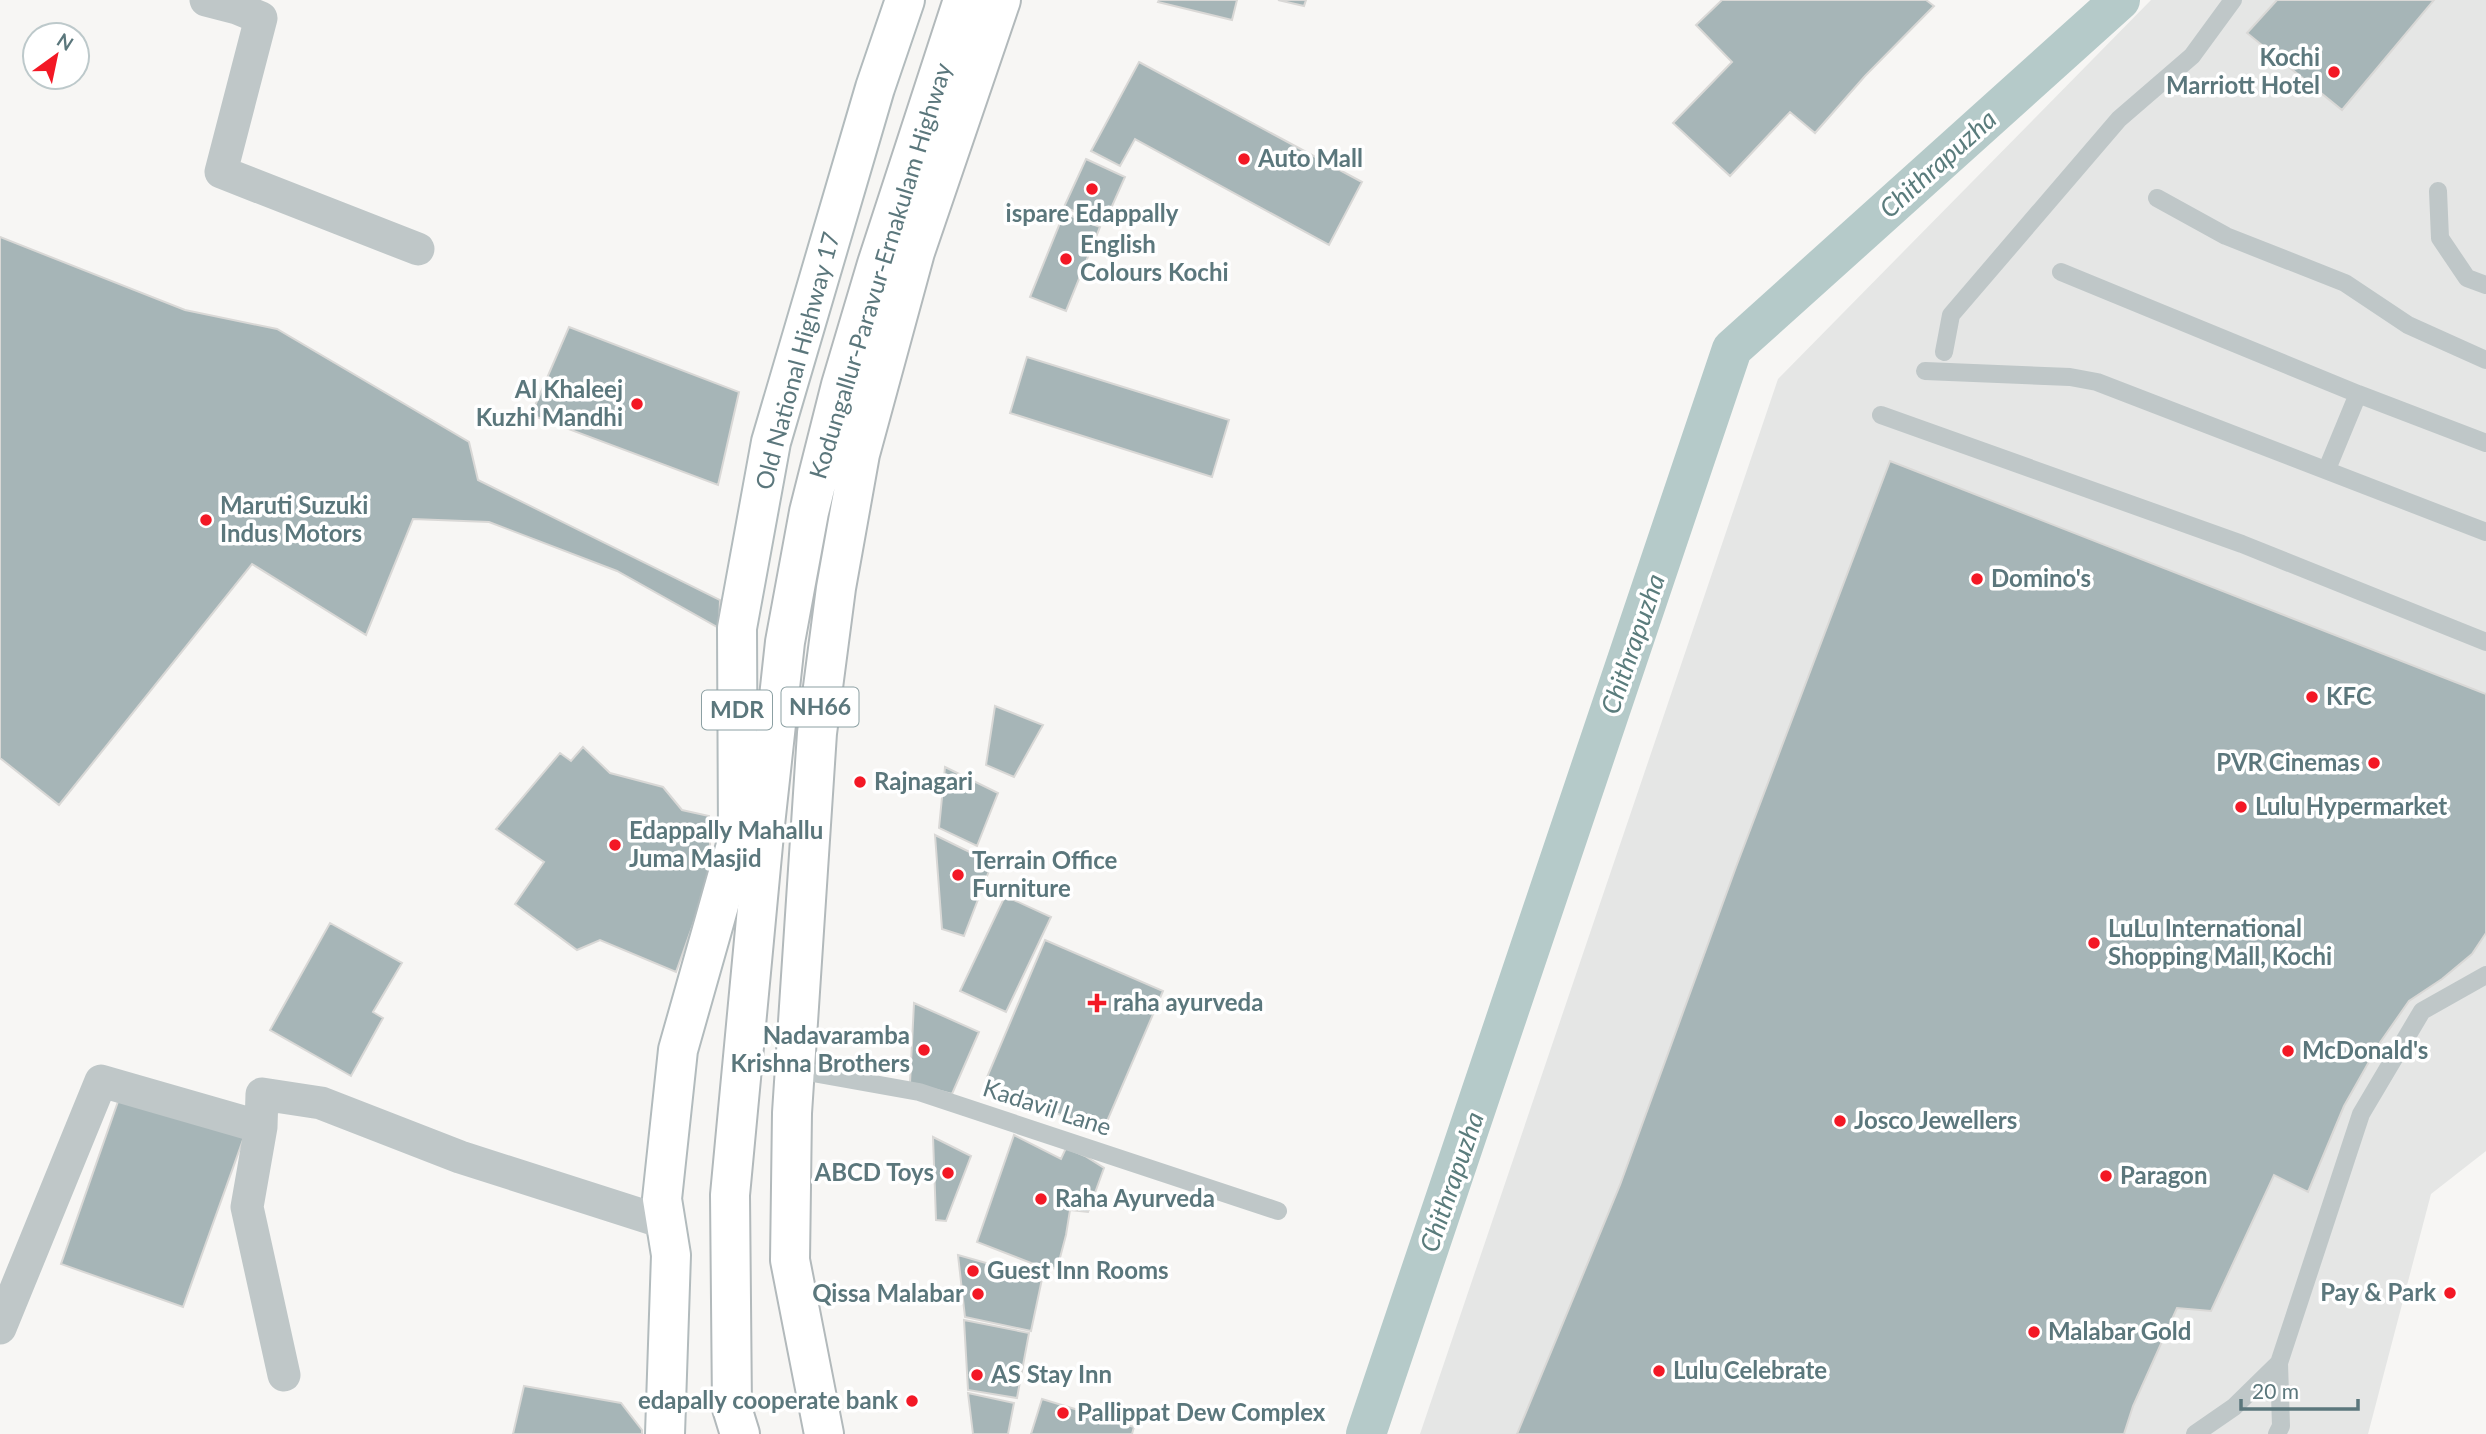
<svg xmlns="http://www.w3.org/2000/svg" width="2486" height="1434" font-family="Lato,sans-serif">
<style>
.built{fill:#e5e6e5}
.lines{fill:none;stroke-linecap:round;stroke-linejoin:round}
.canal{stroke:#b5cac9;stroke-width:40}
.building{fill:#a6b5b7;stroke:#d9d8d6;stroke-width:2}
.primary-casing{stroke:#b2bbbd;stroke-width:42}
.trunk-casing{stroke:#b2b9bb;stroke-width:42}
.service{stroke:#bfc7c8;stroke-width:18}
.minor{stroke:#bfc7c8;stroke-width:33}
.primary{stroke:#fff;stroke-width:38}
.trunk{stroke:#fff;stroke-width:38}
.poi-dot{fill:#f31825;stroke:#fff;stroke-width:2.5}
.labels{text-anchor:middle;stroke-width:7;stroke-linejoin:round;paint-order:stroke}
.shield{fill:#fff;stroke:#8ca0a3;stroke-width:2}
.shield-label{font-size:23px;font-weight:bold;fill:#5b777c}
.poi-label{font-size:24px;font-weight:bold;fill:#5b777c;stroke:#fff;text-anchor:start}
.street-label{font-size:24px;fill:#5b777c;stroke:#fff}
.water-label{font-size:26px;font-style:italic;fill:#5a7c7c;stroke:#fff}
</style>
<rect width="100%" height="100%" fill="#f7f6f4"/>
<path class="built" d="M2151,0H2486V1151L2431,1194L2368,1434H1420L1778,379Z"/>
<g class="lines">
<path class="canal" d="M1366,1434L1732,349L2120,0"/>
</g>
<path class="building" d="M1159,0H1237L1232,20L1158,2Z
M1278,0H1306L1304,6Z
M1722,0H1926L1934,6L1865,76L1815,133L1790,112L1730,176L1673,123L1732,62L1696,25Z
M2277,0H2434L2342,110L2247,33Z
M1139,62L1362,182L1329,245L1135,139L1120,166L1091,151Z
M1086,159L1125,177L1104,224L1064,207Z
M1064,213L1100,227L1066,311L1030,297Z
M0,237L185,310L277,329L469,442L478,480L720,600L719,628L617,571L489,522L413,519L366,635L252,564L59,805L0,758Z
M569,327L739,392L718,485L531,415Z
M1027,357L1229,420L1212,477L1010,413Z
M1890,461L2486,694V933L2472,954L2442,979L2409,1001L2379,1044L2344,1106L2308,1192L2274,1175L2211,1311L2177,1308L2133,1406L2124,1434H1517L1620,1185L1736,867Z
M995,706L1043,725L1014,777L986,765Z
M583,747L610,773L663,787L682,810L709,816L711,874L676,972L600,940L577,950L515,904L544,862L496,829L560,753L571,761Z
M945,767L998,793L977,846L939,828Z
M935,835L992,863L964,936L942,929Z
M1005,896L1051,917L1006,1012L960,991Z
M330,923L402,963L373,1012L383,1018L351,1076L270,1030Z
M1045,940L1163,991L1102,1133L985,1082Z
M914,1003L979,1032L952,1094L910,1083Z
M121,1093L244,1137L183,1307L61,1264Z
M1014,1135L1061,1159L1066,1148L1085,1156L1104,1168L1088,1212L1070,1210L1066,1235L1057,1269L1031,1263L977,1242Z
M933,1137L971,1156L946,1221L936,1220Z
M958,1255L1042,1279L1031,1331L965,1317Z
M964,1320L1029,1333L1017,1398L968,1390Z
M524,1386L621,1403L642,1430V1434H513Z
M968,1393L1014,1403L1008,1434H973Z
M1042,1399L1134,1427L1132,1434H1031Z"/>
<g class="lines">
<g class="primary-casing">
<path id="primary" d="M665,1434L671,1255L662,1199L678,1050L738,838L737,628L771,442L875,88L905,0"/>
</g>
<g class="trunk-casing">
<path id="trunk" d="M740,1434L732,1408L730,1195L764,834L785,642L809,512L841,385L877,264L963,0
M824,1434L790,1260L792,1113L817,733L836,588L860,454L915,252L1001,0"/>
</g>
<path class="service" d="M2438,191L2440,238L2467,278L2486,285
M2157,198L2226,236L2345,283L2408,325L2486,360
M2061,272L2358,394L2486,443
M1944,352L1951,315L2119,119L2192,56L2233,0
M1925,371L2070,377L2097,382L2486,532
M1881,415L2242,544L2486,642
M2327,469L2358,394
M796,1070L919,1092L1278,1211
M2195,1434L2234,1407L2279,1363
M2277,1434L2281,1426L2279,1363L2361,1114L2422,1011L2486,975"/>
<path class="minor" d="M206,0L237,8L238,0
M237,8L261,18L221,172L418,249
M261,1127L247,1207L284,1375
M0,1328L101,1081L261,1127L262,1094L321,1103L460,1157L666,1223"/>
<use href="#primary" class="primary"/>
<use href="#trunk" class="trunk"/>
</g>
<g class="poi-dot">
<circle cx="2334" cy="72" r="7"/>
<circle cx="1244" cy="159" r="7"/>
<circle cx="1092" cy="189" r="7"/>
<circle cx="1066" cy="259" r="7"/>
<circle cx="637" cy="404" r="7"/>
<circle cx="206" cy="520" r="7"/>
<circle cx="1977" cy="579" r="7"/>
<circle cx="2312" cy="697" r="7"/>
<circle cx="2374" cy="763" r="7"/>
<circle cx="860" cy="782" r="7"/>
<circle cx="2241" cy="807" r="7"/>
<circle cx="615" cy="845" r="7"/>
<circle cx="958" cy="875" r="7"/>
<circle cx="2094" cy="943" r="7"/>
<path d="M1093.5 992.5h7v7h7v7h-7v7h-7v-7h-7v-7h7z"/>
<circle cx="924" cy="1050" r="7"/>
<circle cx="2288" cy="1051" r="7"/>
<circle cx="1840" cy="1121" r="7"/>
<circle cx="948" cy="1173" r="7"/>
<circle cx="2106" cy="1176" r="7"/>
<circle cx="1041" cy="1199" r="7"/>
<circle cx="973" cy="1271" r="7"/>
<circle cx="2450" cy="1293" r="7"/>
<circle cx="978" cy="1294" r="7"/>
<circle cx="2034" cy="1332" r="7"/>
<circle cx="1659" cy="1371" r="7"/>
<circle cx="977" cy="1375" r="7"/>
<circle cx="912" cy="1401" r="7"/>
<circle cx="1063" cy="1413" r="7"/>
</g>
<g class="labels">
<g class="shield">
<rect x="781.5" y="687.5" width="77" height="39" rx="5"/>
<rect x="702" y="690.5" width="70" height="39" rx="5"/>
</g>
<g class="shield-label">
<text x="820" y="715">NH66</text>
<text x="737" y="718">MDR</text>
</g>
<g class="poi-label">
<text x="2320" y="66" text-anchor="end">Kochi<tspan x="2320" dy="28">Marriott Hotel</tspan></text>
<text x="1258" y="167">Auto Mall</text>
<text x="1092" y="222" text-anchor="middle">ispare Edappally</text>
<text x="1080" y="253">English<tspan x="1080" dy="28">Colours Kochi</tspan></text>
<text x="623" y="398" text-anchor="end">Al Khaleej<tspan x="623" dy="28">Kuzhi Mandhi</tspan></text>
<text x="220" y="514">Maruti Suzuki<tspan x="220" dy="28">Indus Motors</tspan></text>
<text x="1991" y="587">Domino's</text>
<text x="2326" y="705">KFC</text>
<text x="2360" y="771" text-anchor="end">PVR Cinemas</text>
<text x="874" y="790">Rajnagari</text>
<text x="2255" y="815">Lulu Hypermarket</text>
<text x="629" y="839">Edappally Mahallu<tspan x="629" dy="28">Juma Masjid</tspan></text>
<text x="972" y="869">Terrain Office<tspan x="972" dy="28">Furniture</tspan></text>
<text x="2108" y="937">LuLu International<tspan x="2108" dy="28">Shopping Mall, Kochi</tspan></text>
<text x="1113" y="1011">raha ayurveda</text>
<text x="910" y="1044" text-anchor="end">Nadavaramba<tspan x="910" dy="28">Krishna Brothers</tspan></text>
<text x="2302" y="1059">McDonald's</text>
<text x="1854" y="1129">Josco Jewellers</text>
<text x="934" y="1181" text-anchor="end">ABCD Toys</text>
<text x="2120" y="1184">Paragon</text>
<text x="1055" y="1207">Raha Ayurveda</text>
<text x="987" y="1279">Guest Inn Rooms</text>
<text x="2436" y="1301" text-anchor="end">Pay &amp; Park</text>
<text x="964" y="1302" text-anchor="end">Qissa Malabar</text>
<text x="2048" y="1340">Malabar Gold</text>
<text x="1673" y="1379">Lulu Celebrate</text>
<text x="991" y="1383">AS Stay Inn</text>
<text x="898" y="1409" text-anchor="end">edapally cooperate bank</text>
<text x="1077" y="1421">Pallippat Dew Complex</text>
</g>
<g class="street-label">
<text transform="translate(881 271) rotate(-73)" y="8">Kodungallur-Paravur-Ernakulam Highway</text>
<text transform="translate(798 361) rotate(-75)" y="8">Old National Highway 17</text>
<text transform="translate(1047 1108) rotate(18)" y="8">Kadavil Lane</text>
</g>
<g class="water-label">
<text transform="translate(1938 164) rotate(-42)" y="9">Chithrapuzha</text>
<text transform="translate(1633 644) rotate(-71)" y="9">Chithrapuzha</text>
<text transform="translate(1452 1182) rotate(-71)" y="9">Chithrapuzha</text>
</g>
</g>
<g transform="translate(56 56) rotate(33)"><circle r="33" fill="#ffffff" stroke="#bdc9cb" stroke-width="2"/>
<path d="M0-5L12 26L0 18L-12 26Z" fill="#f31825"/>
<text y="-10" font-size="19" font-weight="bold" text-anchor="middle" fill="#5b777c">N</text>
</g>
<path d="M2241 1399v10h117v-10" fill="none" stroke="#5b777c" stroke-width="3.5"/>
<text x="2252" y="1399" font-size="21" fill="#5b777c" stroke="#ffffff" stroke-width="5" paint-order="stroke">20 m</text>
</svg>
